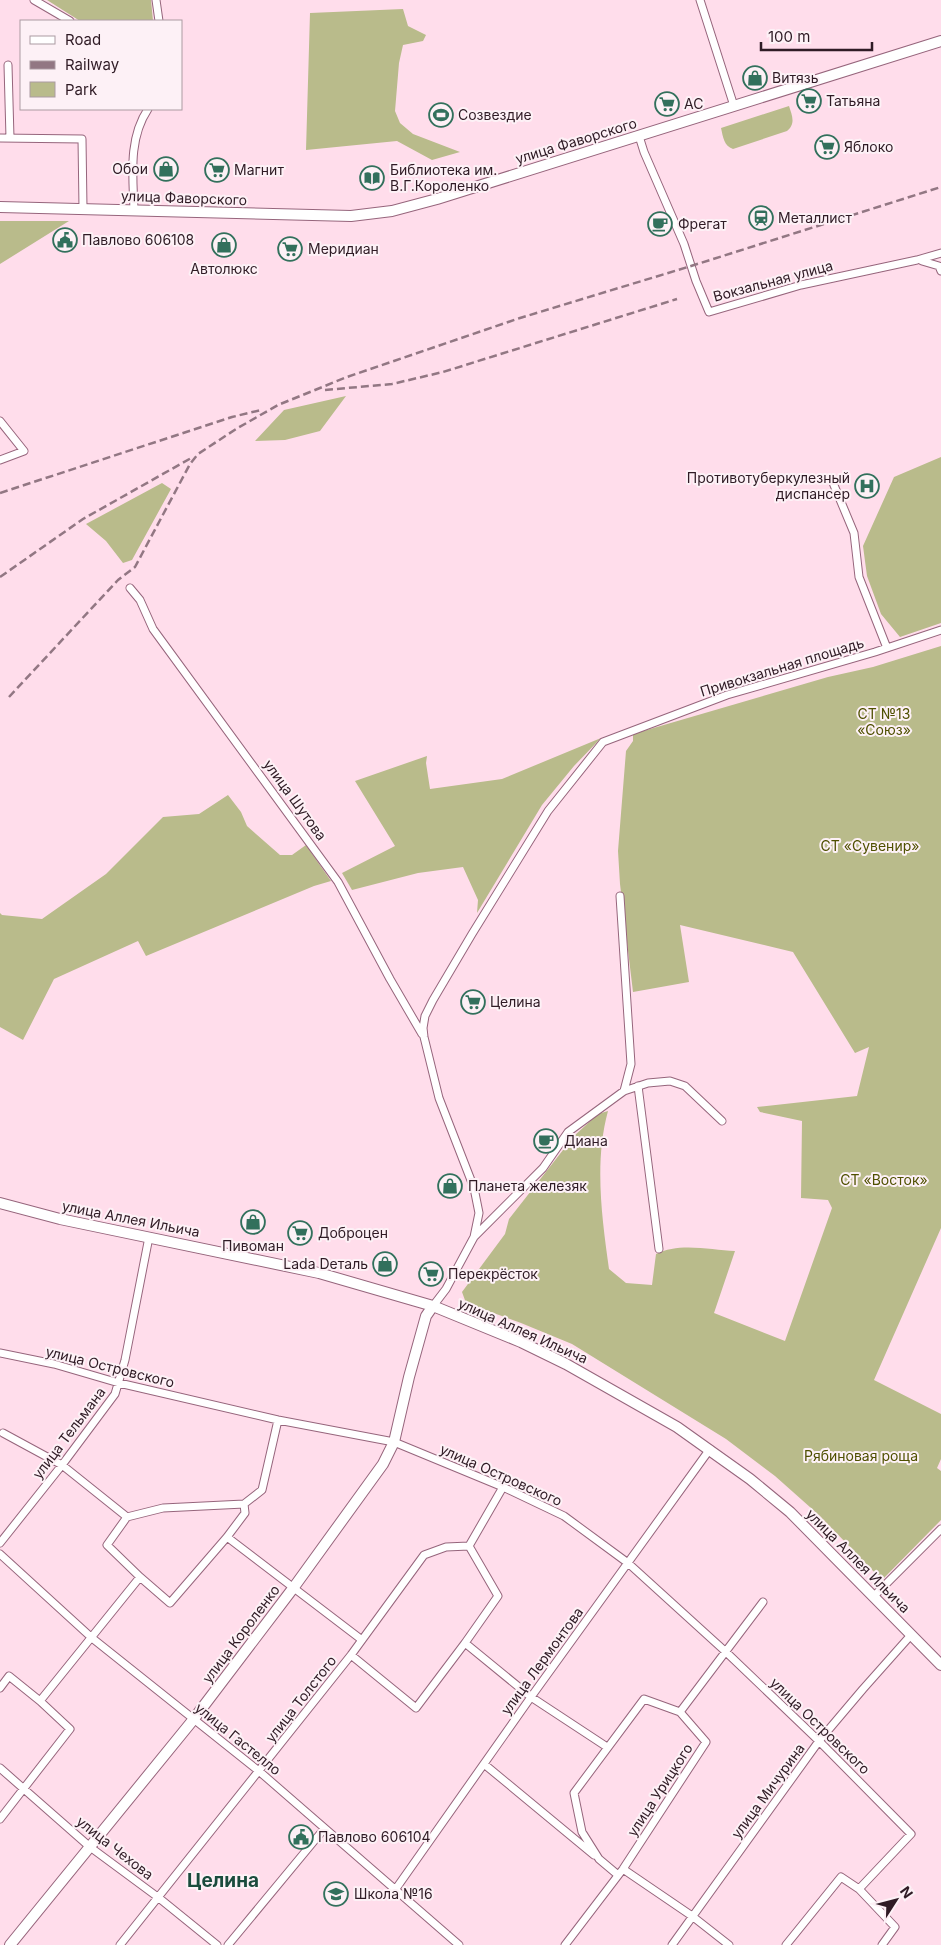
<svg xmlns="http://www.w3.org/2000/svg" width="941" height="1945" font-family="Inter,sans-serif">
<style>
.green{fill:#b9bb8b}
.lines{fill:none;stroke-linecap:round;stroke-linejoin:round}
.street-casing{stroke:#96657c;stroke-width:9}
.secondary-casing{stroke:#96657c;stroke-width:12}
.street{stroke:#fff;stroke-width:7}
.secondary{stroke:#fff;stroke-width:10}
.rail{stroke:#927783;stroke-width:2.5;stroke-dasharray:8 4;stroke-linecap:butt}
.labels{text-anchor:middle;stroke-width:4;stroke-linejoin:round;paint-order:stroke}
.poi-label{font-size:14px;fill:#2f1b25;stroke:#fdf1f6;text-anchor:start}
.street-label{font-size:14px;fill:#2f1b25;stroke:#fdf1f6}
.park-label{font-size:14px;fill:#4f5000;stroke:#fdf1f6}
.district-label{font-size:19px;font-weight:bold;fill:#1a4c3d;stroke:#fdf1f6}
</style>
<rect width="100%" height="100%" fill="#ffddeb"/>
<path class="green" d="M47,0H151L153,21H80Z
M403,9L408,26L426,35L423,41L403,45L399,63L395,111L400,123L413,134L460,152L432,160L397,141L306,150L310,13Z
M789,106C792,115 796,124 787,131L733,149C724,146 723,137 721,128Z
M0,221H69L0,264Z
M346,396L320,431L285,440L255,441L284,410Z
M941,457V623L900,637L881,614L867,576L863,546L894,477Z
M162,483L171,489L132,560L123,563L106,541L86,524Z
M941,646V1228L874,1380L941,1414V1459L937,1468L941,1471V1520L884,1578L875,1573L820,1516L775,1476L726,1439L572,1344L521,1323L466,1303L462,1292L505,1234L509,1219L574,1136L598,1114L608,1111C594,1162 602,1218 609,1269L626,1283L652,1285L656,1254C679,1242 711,1250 735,1251L714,1313L785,1341L832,1208L828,1200L801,1198L802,1121L760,1112L757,1107L857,1096L869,1047L855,1053L793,952L680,925L689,982L633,992L620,884L618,851L626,751L633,741V734L828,677L873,667Z
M601,738L574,766L542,805L477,913L478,900L463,867L418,873L352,890L342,873L395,846L355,781L427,756L426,763L430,789L502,779Z
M228,795L241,812L247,826L280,855H292L306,845L331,881L314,886L146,956L138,941L54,979L23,1040L0,1027V913L2,915L42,919L106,874L163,817L199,814Z"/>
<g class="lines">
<g class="street-casing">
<path id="street" d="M34,0L70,21
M156,0L159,21
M700,0L734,106
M8,65L10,138
M639,136L644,152L684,244L696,281L709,312L801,285L917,260L941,253
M0,138L82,139L83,208
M134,210C133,176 128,139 148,109
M922,261L939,266L941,271
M0,421L24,451L0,460
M831,478L854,533L859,577L887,648
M130,588L140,600L153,629L338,882L390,979L422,1034
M620,896L631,1064L624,1091
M638,1086L659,1249
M474,1237L479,1213L474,1188L439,1098L424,1037L423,1028L425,1016L433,1000L472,934L548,811L603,742L727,695L875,652L941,630
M433,1306L446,1289L474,1237L543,1168L568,1132L624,1091L648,1083L670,1081L685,1086L722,1121
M0,1353L54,1364L119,1383L278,1420L394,1442L503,1487L564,1516L628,1563L726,1652L819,1741L911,1834L859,1889L841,1877L786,1945
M3,1433L62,1465L127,1517L107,1545L140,1577
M127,1517L163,1508L244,1504
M227,1537L362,1640
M0,1543L62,1465L115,1394L125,1360L149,1237
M469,1546L498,1596L465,1643L531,1697L607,1747
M0,1554L92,1638L260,1772L459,1945
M873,1597L941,1529
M351,1655L416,1708L465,1643
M0,1688L9,1676L40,1701L140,1577L170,1603L227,1537L245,1513L244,1504L262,1490L278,1420
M484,1764L594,1855
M0,1768L90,1847L159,1898L217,1945
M0,1819L70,1729L40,1701
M623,1869L692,1916L729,1945
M618,1875L599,1859L582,1832L574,1793L644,1699L680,1712
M859,1889L895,1927L882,1945
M395,1890L531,1697L710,1449
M120,1945L351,1655L424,1555L446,1547L469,1546L503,1487
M228,1945L324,1829
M565,1945L623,1869L706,1742L680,1712L763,1602
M672,1945L819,1741L863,1689L911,1635"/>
</g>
<g class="secondary-casing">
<path id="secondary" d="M0,207L351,216L392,211L437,199L941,41
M0,1203L60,1219L319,1273L433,1306L521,1342L566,1364L677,1427L750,1479L790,1512L941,1665
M10,1945L193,1720L294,1587L383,1464L394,1442L409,1377L426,1316L433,1306"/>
</g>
<use href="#street" class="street"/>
<use href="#secondary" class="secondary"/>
<path class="rail" d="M325,390L392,384L443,372L677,299
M0,493L232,417L261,410
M0,577L83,519L193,457
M9,697L118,580L135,567L190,464L198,454L236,429L278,405L347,377L520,318L691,266L941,187"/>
</g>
<defs>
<g id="shop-ring" transform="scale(1.25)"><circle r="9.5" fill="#fdf1f6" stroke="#32705c" stroke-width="1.5"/><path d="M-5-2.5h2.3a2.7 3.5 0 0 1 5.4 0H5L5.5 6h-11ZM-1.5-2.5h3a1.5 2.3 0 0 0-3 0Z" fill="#32705c"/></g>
<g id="supermarket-ring" transform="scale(1.25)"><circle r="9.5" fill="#fdf1f6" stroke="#32705c" stroke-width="1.5"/><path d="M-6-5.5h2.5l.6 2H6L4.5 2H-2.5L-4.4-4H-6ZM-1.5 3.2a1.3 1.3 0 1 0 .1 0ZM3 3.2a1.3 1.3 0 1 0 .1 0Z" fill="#32705c"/></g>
<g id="stadium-ring" transform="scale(1.25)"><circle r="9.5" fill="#fdf1f6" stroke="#32705c" stroke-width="1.5"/><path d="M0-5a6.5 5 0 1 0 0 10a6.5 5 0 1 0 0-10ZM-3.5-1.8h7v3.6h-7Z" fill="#32705c"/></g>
<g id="library-ring" transform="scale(1.25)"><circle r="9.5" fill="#fdf1f6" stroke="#32705c" stroke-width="1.5"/><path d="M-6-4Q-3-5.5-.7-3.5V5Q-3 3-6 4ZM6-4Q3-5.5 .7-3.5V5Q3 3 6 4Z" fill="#32705c"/></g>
<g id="station-ring" transform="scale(1.25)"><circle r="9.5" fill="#fdf1f6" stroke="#32705c" stroke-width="1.5"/><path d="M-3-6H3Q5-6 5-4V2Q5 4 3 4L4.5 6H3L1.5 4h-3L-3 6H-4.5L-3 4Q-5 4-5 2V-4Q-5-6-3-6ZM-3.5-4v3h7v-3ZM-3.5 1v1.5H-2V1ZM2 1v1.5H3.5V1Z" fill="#32705c"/></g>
<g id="cafe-ring" transform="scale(1.25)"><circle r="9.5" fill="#fdf1f6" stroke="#32705c" stroke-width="1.5"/><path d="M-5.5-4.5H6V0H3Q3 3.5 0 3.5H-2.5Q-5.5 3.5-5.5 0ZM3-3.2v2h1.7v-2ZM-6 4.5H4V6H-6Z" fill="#32705c"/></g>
<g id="civic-ring" transform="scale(1.25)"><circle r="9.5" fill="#fdf1f6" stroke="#32705c" stroke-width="1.5"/><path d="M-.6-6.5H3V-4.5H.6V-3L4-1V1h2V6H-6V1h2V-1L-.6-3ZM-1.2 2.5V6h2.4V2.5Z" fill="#32705c"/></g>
<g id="hospital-ring" transform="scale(1.25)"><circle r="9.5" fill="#fdf1f6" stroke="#32705c" stroke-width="1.5"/><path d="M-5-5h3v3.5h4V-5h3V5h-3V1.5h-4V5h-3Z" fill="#32705c"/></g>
<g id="school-ring" transform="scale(1.25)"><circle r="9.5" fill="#fdf1f6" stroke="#32705c" stroke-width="1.5"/><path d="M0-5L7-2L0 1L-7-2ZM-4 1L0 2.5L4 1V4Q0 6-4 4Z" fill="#32705c"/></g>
</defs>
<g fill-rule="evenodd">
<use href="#shop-ring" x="755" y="78"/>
<use href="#supermarket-ring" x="809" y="101"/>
<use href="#supermarket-ring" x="667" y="104"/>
<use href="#stadium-ring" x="441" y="115"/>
<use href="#supermarket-ring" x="827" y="147"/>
<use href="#shop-ring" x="166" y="169"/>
<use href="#supermarket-ring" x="217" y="170"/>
<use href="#library-ring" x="372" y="178"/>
<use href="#station-ring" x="761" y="218"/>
<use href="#cafe-ring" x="660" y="224"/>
<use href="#civic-ring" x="65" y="240"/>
<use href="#shop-ring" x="224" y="245"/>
<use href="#supermarket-ring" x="290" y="249"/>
<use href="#hospital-ring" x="867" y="486"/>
<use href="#supermarket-ring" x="473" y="1002"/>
<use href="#cafe-ring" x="546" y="1141"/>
<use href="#shop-ring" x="450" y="1186"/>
<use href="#shop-ring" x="253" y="1222"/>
<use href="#supermarket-ring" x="300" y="1233"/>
<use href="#shop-ring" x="385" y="1264"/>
<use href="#supermarket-ring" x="431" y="1274"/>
<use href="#civic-ring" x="301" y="1837"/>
<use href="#school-ring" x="336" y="1894"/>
</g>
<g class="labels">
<g class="poi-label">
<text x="772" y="83">Витязь</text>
<text x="826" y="106">Татьяна</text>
<text x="684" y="109">АС</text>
<text x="458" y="120">Созвездие</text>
<text x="844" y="152">Яблоко</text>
<text x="148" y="174" text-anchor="end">Обои</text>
<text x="234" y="175">Магнит</text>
<text x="390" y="175">Библиотека им.<tspan x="390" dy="16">В.Г.Короленко</tspan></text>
<text x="778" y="223">Металлист</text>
<text x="678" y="229">Фрегат</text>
<text x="82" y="245">Павлово 606108</text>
<text x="308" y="254">Меридиан</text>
<text x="224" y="274" text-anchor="middle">Автолюкс</text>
<text x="850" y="483" text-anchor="end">Противотуберкулезный<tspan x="850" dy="16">диспансер</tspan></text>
<text x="490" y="1007">Целина</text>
<text x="564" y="1146">Диана</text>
<text x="468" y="1191">Планета железяк</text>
<text x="318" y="1238">Доброцен</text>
<text x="253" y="1251" text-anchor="middle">Пивоман</text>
<text x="368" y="1269" text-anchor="end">Lada Dеталь</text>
<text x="448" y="1279">Перекрёсток</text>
<text x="318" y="1842">Павлово 606104</text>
<text x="354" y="1899">Школа №16</text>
</g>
<g class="street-label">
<text transform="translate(576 141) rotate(-17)" y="5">улица Фаворского</text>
<text transform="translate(184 198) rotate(2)" y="5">улица Фаворского</text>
<text transform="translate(773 281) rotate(-15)" y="5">Вокзальная улица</text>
<text transform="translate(782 667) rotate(-17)" y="5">Привокзальная площадь</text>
<text transform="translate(295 800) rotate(54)" y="5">улица Шутова</text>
<text transform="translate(131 1219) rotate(11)" y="5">улица Аллея Ильича</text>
<text transform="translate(523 1331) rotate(24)" y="5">улица Аллея Ильича</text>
<text transform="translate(110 1367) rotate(14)" y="5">улица Островского</text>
<text transform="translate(69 1433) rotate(-53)" y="5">улица Тельмана</text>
<text transform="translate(501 1475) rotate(24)" y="5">улица Островского</text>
<text transform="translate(858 1561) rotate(45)" y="5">улица Аллея Ильича</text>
<text transform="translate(241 1634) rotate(-53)" y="5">улица Короленко</text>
<text transform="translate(542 1661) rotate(-54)" y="5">улица Лермонтова</text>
<text transform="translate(301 1699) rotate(-52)" y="5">улица Толстого</text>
<text transform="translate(820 1726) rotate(44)" y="5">улица Островского</text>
<text transform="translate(238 1739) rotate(39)" y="5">улица Гастелло</text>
<text transform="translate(660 1790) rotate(-57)" y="5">улица Урицкого</text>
<text transform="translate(768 1791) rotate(-54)" y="5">улица Мичурина</text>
<text transform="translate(115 1848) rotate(38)" y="5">улица Чехова</text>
</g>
<g class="park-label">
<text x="884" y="719">СТ №13<tspan x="884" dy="16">«Союз»</tspan></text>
<text x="870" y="851">СТ «Сувенир»</text>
<text x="884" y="1185">СТ «Восток»</text>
<text x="861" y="1461">Рябиновая роща</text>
</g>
<g class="district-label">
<text x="223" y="1887">Целина</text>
</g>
</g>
<rect x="20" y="20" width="162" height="90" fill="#fdf1f6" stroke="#ab9ba2"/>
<rect x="30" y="36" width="25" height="8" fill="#ffffff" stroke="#ab9ba2"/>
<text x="65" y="45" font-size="15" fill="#2f1b25">Road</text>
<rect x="30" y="61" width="25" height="8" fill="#927783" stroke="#ab9ba2"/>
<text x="65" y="70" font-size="15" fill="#2f1b25">Railway</text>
<rect x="30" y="82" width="25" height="15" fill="#b9bb8b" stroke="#ab9ba2"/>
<text x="65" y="95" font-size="15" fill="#2f1b25">Park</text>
<g transform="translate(896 1900) rotate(54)" stroke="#fdf1f6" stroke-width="4" paint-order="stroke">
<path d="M0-4L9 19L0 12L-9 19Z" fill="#2f1b25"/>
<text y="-8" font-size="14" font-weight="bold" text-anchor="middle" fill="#2f1b25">N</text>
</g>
<path d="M761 42v8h111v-8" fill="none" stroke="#2f1b25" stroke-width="2.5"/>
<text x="768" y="42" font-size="15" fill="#2f1b25" stroke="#fdf1f6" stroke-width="4" paint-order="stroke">100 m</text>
</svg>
